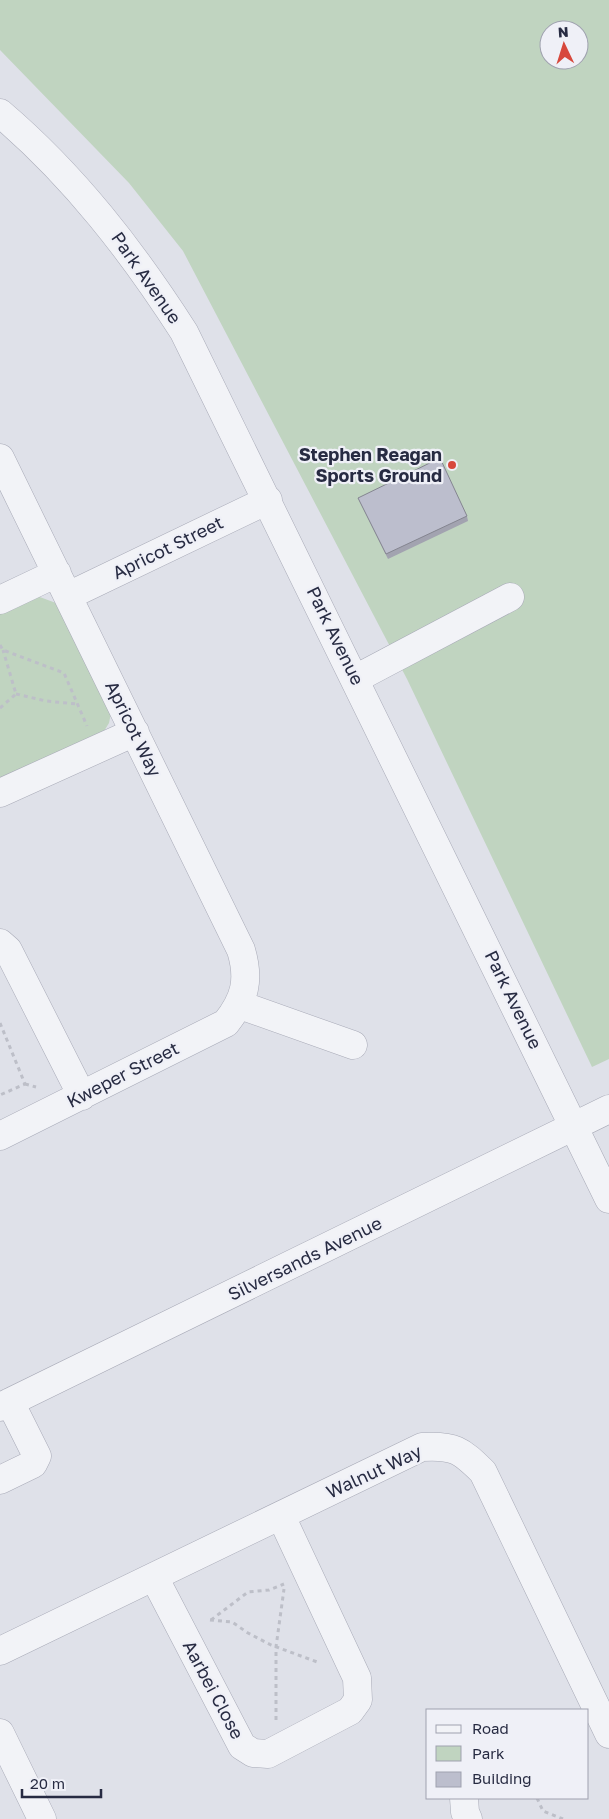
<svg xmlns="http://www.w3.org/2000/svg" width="609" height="1819" font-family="'Golos Text',sans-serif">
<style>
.green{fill:#c0d4c0;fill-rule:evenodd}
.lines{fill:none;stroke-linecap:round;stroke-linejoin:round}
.minor-casing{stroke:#a8aab7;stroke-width:29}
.path{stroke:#bdbfc8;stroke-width:3;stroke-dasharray:4 4;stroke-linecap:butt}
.minor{stroke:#f2f3f7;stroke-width:28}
.wall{fill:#a2a3b0}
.building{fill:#bcbecd;stroke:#848590}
.poi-dot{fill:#d7483c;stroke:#eff0f7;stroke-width:2}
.labels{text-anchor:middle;stroke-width:4.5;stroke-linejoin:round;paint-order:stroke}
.street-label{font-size:18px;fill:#272b42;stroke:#eff0f7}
.poi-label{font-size:18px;font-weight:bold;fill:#272b42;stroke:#eff0f7;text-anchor:end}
</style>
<rect width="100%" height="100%" fill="#dfe1e9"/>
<path class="green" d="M0,0H609V1059L592,1067L407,679L183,251L129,183L0,50ZM549,30H579V60H549Z
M37,596L56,603L111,713L109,723L101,736L0,785V611Z"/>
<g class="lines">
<g class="minor-casing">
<path id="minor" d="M0,113C74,176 132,251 184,332L609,1199
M0,458L241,950C250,980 245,999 226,1023L0,1136
M68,596L268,500
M0,600L57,573
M355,679L510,597
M0,793L135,732
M0,943L8,950L82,1096
M240,1005L353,1045
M0,1407L609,1109
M0,1480L33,1464L37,1456L10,1402
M154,1577L242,1746L253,1753L268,1754L350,1711L358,1700L357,1678L281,1516
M0,1651L422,1447C454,1445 461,1450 483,1472L609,1734
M0,1733L42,1819
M464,1798L465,1812L468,1819"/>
</g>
<path class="path" d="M0,645L3,650L64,673L87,726
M16,694L46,701L77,704
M0,708L16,694L3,650
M0,1023L25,1084L0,1095
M25,1084L36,1087
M210,1620L232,1622L248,1633L271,1645L320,1663
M211,1620L248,1592L269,1590L284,1584
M276,1720V1647L284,1589
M537,1798L543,1811L563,1819"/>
<use href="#minor" class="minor"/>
</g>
<path class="wall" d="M358,498L467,516L468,521L388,559Z"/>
<path class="building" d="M440,458L467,516L386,554L358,498Z"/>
<circle class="poi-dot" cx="452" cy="465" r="5"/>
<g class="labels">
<g class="street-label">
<text transform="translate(146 278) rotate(55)" y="6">Park Avenue</text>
<text transform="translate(168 548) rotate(-26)" y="6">Apricot Street</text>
<text transform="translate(335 636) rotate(64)" y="6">Park Avenue</text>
<text transform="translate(133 729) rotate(64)" y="6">Apricot Way</text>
<text transform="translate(513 1000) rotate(64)" y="6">Park Avenue</text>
<text transform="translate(123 1075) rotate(-27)" y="6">Kweper Street</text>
<text transform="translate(305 1259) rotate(-26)" y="6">Silversands Avenue</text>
<text transform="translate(374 1472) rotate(-25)" y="6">Walnut Way</text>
<text transform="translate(213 1690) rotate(62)" y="6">Aarbei Close</text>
</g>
<g class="poi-label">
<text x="442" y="461">Stephen Reagan<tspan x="442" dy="21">Sports Ground</tspan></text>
</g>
</g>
<rect x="426" y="1709" width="162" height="90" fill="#eff0f7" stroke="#9fa1af"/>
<rect x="436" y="1725" width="25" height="8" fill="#f2f3f7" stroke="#9fa1af"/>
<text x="472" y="1734" font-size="15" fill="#272b42">Road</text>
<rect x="436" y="1746" width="25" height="15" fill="#c0d4c0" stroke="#9fa1af"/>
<text x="472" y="1759" font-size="15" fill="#272b42">Park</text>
<rect x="436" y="1772" width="25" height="15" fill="#bcbecd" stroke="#9fa1af"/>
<text x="472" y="1784" font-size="15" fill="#272b42">Building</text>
<g transform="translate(564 45) rotate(356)"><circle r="24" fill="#eff0f7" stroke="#9fa1af"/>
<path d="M0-4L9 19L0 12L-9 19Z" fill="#d7483c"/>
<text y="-8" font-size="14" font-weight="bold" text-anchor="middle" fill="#272b42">N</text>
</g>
<path d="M22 1789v8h79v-8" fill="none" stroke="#272b42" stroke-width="2.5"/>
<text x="30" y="1789" font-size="15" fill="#272b42" stroke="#eff0f7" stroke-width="4" paint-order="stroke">20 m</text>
</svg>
